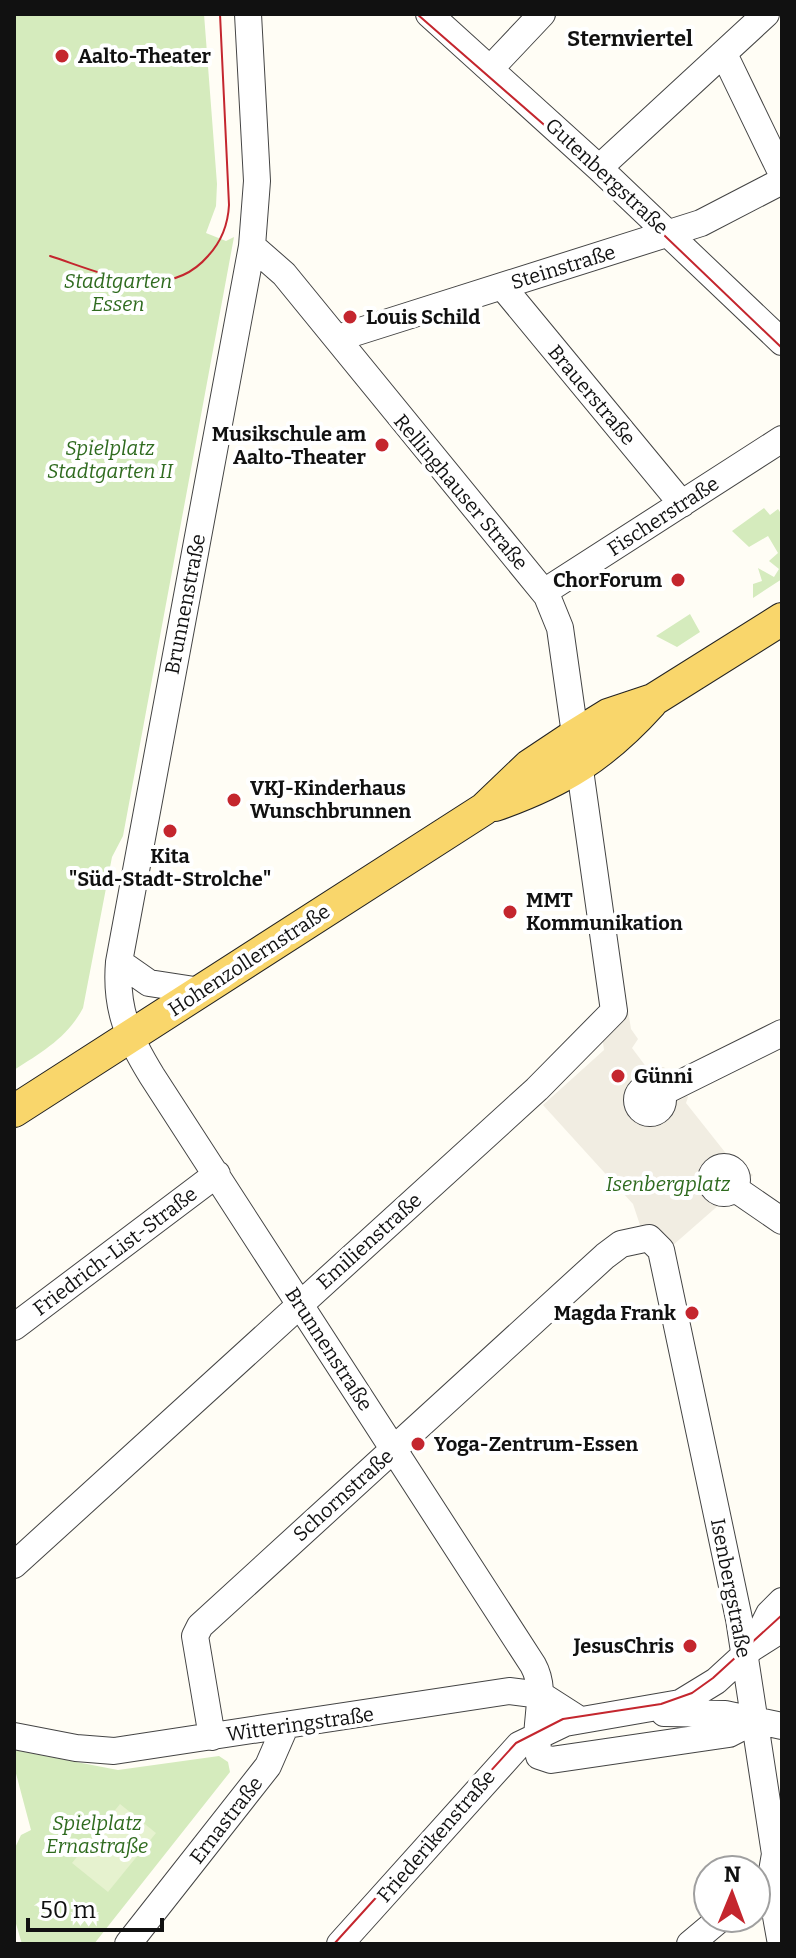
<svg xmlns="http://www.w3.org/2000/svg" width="796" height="1958" font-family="Bitter,serif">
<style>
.green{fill:#d5ebbd}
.pitch{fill:#e6f2cf}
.plaza{fill:#f1ede2}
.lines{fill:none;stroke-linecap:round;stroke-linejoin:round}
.minor-casing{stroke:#444;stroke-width:28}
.major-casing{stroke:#222;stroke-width:34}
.minor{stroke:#fff;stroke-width:26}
.major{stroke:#f9d66b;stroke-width:32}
.tram{stroke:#c4262e;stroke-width:2}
.poi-dot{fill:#c4262e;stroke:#fff;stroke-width:3}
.labels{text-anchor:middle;stroke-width:8;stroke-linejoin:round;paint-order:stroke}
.poi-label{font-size:20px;font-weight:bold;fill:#111;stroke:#fff;text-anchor:start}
.street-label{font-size:20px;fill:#111;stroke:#fff}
.park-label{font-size:20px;font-style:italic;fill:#2f6b1f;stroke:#fff}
.neighbourhood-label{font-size:22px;font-weight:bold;fill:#111;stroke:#fff}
</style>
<rect width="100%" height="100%" fill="#fffdf5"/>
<path class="green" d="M14,14H204L217,184L216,206L206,233L226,241L234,237L123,836L112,857L83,1008C67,1038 42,1052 14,1070Z
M764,508L770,515L778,509L782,515V579L753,598V584L762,581L758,568L774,577L779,569L769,561L778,553L768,536L749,547L732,531Z
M690,614L700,632L677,647L656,636Z
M14,1750L118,1770L219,1756L228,1762L230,1772L94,1944H22L14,1917V1850L21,1835L31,1830L14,1766Z"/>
<path class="pitch" d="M120,1804L156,1833L108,1892L72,1863Z"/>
<path class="plaza" d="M628,1010L631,1029L638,1039L632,1048L647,1068L664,1067L688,1097L686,1103L728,1156L753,1175L664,1253L644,1237L633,1204L543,1105L604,1050L601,1028L615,1015Z"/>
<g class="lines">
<g class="minor-casing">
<path id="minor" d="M248,14L257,181L252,246L119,962C115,1009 128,1037 152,1076L533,1665C549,1694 532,1725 539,1756L551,1760L729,1734L756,1720
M429,14L599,168L782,342
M724,54L782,174
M490,69L542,14
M599,168L766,14
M502,286L682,504
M338,338L701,223L782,181
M544,592L782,439
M119,962L149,983L201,991
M637 1100a13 13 0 1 1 26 0a13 13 0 1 1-26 0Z
M661,1093L782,1033
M711 1180a13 13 0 1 1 26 0a13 13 0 1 1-26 0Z
M734,1188L782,1221
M14,1327L217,1174
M14,1565L537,1089L614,1011L560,628L547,596L284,274L252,246
M752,1648L769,1614L782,1601
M664,1713L725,1714L782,1726
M14,1736L76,1748L114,1751L509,1691L541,1695L580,1720
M212,1737L195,1636L200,1626L605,1256L621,1244L649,1238L661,1250L739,1619L775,1854L770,1883L781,1944
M128,1944L268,1766L285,1727
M340,1944L519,1745L565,1723L680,1703L716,1681L752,1648L782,1629
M690,1944L721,1918"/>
</g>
<g class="major-casing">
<path id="major" d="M495,805C563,781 603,756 651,703
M14,1111L484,809L529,766L574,736L608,715L653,700L782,619"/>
</g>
<use href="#minor" class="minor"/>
<use href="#major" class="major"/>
<path class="tram" d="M417,14L596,170L782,348
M50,256C100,272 166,305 208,256C221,242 228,225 229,205L220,14
M334,1944L516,1743L563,1719L661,1704L692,1693L713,1678L782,1615"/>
</g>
<g class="poi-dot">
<circle cx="62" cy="56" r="8"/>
<circle cx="350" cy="317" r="8"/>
<circle cx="382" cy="445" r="8"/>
<circle cx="678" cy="580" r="8"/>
<circle cx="234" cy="800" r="8"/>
<circle cx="170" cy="831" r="8"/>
<circle cx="510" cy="912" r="8"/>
<circle cx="618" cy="1076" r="8"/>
<circle cx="692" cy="1313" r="8"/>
<circle cx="418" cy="1444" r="8"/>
<circle cx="690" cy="1646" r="8"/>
</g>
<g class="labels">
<g class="poi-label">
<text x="78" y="63">Aalto-Theater</text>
<text x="366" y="324">Louis Schild</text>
<text x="366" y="441" text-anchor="end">Musikschule am<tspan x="366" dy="23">Aalto-Theater</tspan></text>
<text x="662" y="587" text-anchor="end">ChorForum</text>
<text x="250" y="795">VKJ-Kinderhaus<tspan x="250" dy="23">Wunschbrunnen</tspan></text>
<text x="170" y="863" text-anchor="middle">Kita<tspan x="170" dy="23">"Süd-Stadt-Strolche"</tspan></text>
<text x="526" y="907">MMT<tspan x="526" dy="23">Kommunikation</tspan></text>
<text x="634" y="1083">Günni</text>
<text x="676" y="1320" text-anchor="end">Magda Frank</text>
<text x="434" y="1451">Yoga-Zentrum-Essen</text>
<text x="674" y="1653" text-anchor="end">JesusChris</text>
</g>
<g class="street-label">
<text transform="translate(607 176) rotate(43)" y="7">Gutenbergstraße</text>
<text transform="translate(563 267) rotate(-17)" y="7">Steinstraße</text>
<text transform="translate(592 395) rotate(50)" y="7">Brauerstraße</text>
<text transform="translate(461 492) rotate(50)" y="7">Rellinghauser Straße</text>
<text transform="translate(663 516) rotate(-33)" y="7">Fischerstraße</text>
<text transform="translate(185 604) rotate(-79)" y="7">Brunnenstraße</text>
<text transform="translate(249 960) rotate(-33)" y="7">Hohenzollernstraße</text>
<text transform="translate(369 1241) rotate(-42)" y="7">Emilienstraße</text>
<text transform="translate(115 1251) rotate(-37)" y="7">Friedrich-List-Straße</text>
<text transform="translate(329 1349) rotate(57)" y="7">Brunnenstraße</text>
<text transform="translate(343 1495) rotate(-42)" y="7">Schornstraße</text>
<text transform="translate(731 1588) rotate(79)" y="7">Isenbergstraße</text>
<text transform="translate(300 1724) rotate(-8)" y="7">Witteringstraße</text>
<text transform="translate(226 1820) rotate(-52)" y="7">Ernastraße</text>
<text transform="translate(436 1836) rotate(-49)" y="7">Friederikenstraße</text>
</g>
<g class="park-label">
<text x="118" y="288">Stadtgarten<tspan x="118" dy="23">Essen</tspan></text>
<text x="110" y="455">Spielplatz<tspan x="110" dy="23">Stadtgarten II</tspan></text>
<text x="668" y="1191">Isenbergplatz</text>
<text x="97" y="1830">Spielplatz<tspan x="97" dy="23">Ernastraße</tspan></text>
</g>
<g class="neighbourhood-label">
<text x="630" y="46">Sternviertel</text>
</g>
</g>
<rect width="796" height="1958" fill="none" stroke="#111111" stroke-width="32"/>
<g transform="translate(732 1894) rotate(1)"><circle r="38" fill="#ffffff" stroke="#a0a0a0" stroke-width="2"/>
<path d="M0-6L14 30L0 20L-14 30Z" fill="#c4262e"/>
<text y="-12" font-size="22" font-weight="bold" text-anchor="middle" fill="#111111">N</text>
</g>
<path d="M28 1918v12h134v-12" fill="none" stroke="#111111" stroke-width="4"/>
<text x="40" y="1918" font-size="24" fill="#111111" stroke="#ffffff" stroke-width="6" paint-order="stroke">50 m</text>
</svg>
